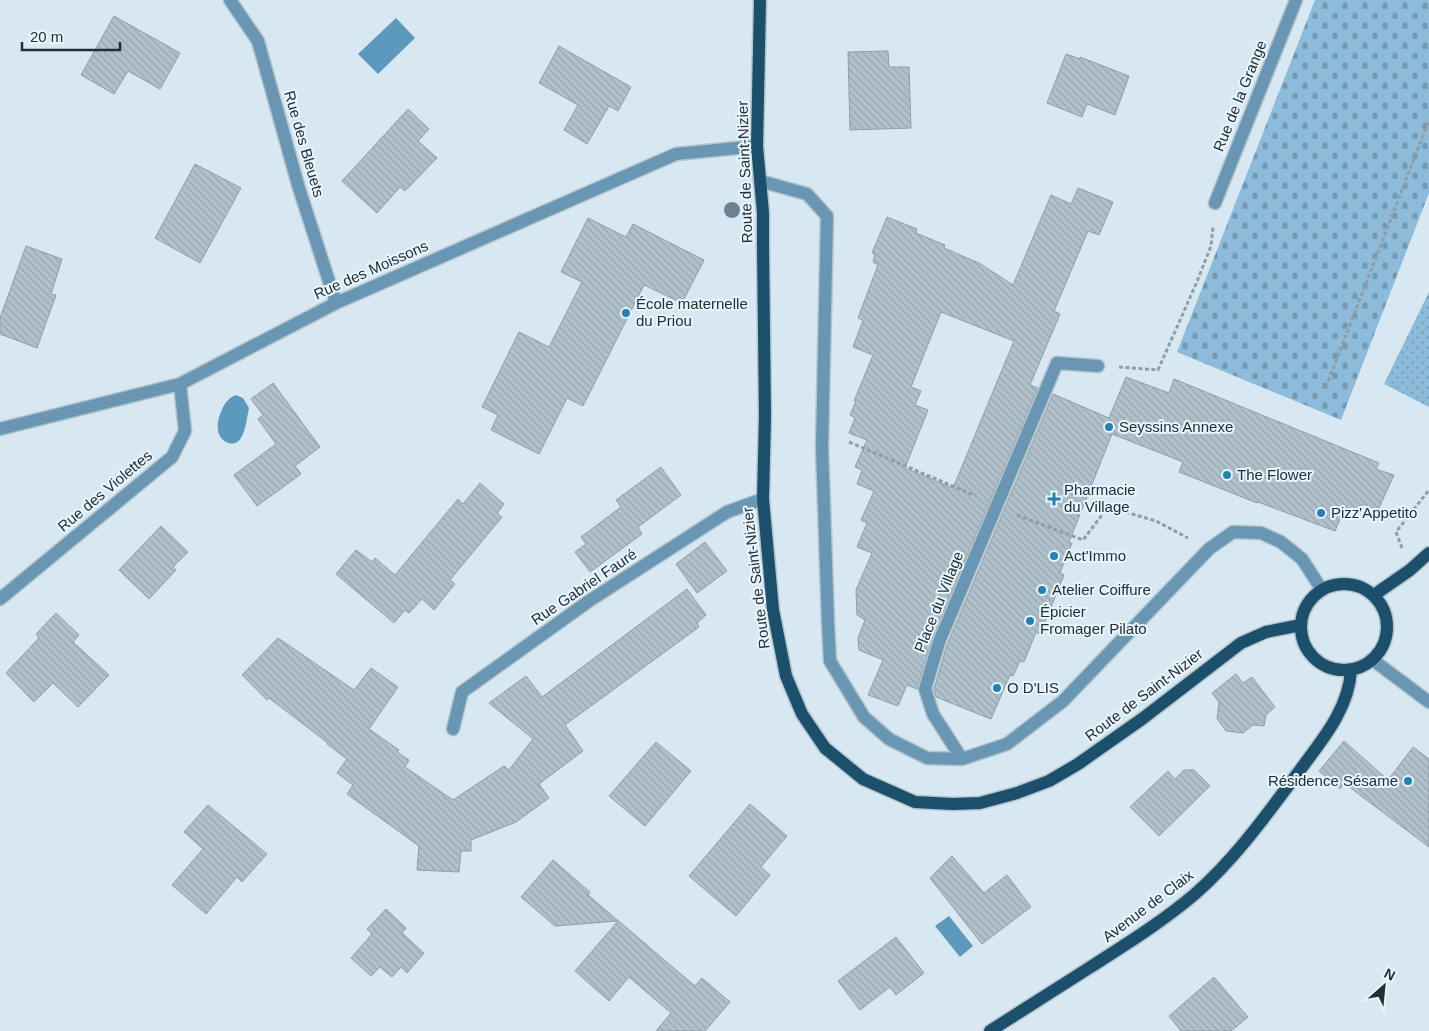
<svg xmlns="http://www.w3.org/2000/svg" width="1429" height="1031" font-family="Arial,sans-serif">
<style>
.cemetery{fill:url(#cemetery-stones)}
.park{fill:url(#park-dots)}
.water{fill:#5c99bd}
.building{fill:url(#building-back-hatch);stroke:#8f9fa9;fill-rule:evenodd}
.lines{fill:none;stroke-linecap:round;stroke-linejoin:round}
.minor-casing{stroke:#b4c3cc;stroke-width:15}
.major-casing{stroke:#b4c3cc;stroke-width:15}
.path{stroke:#909da5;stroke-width:3;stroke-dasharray:4 2.5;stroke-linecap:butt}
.minor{stroke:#6996b2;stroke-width:12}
.major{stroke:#1b4f6c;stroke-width:12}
.tree{fill:#6b8391}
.poi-dot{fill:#2880ae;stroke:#e7f5fe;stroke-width:2}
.labels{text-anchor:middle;stroke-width:4;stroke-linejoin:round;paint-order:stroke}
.street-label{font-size:15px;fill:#272e32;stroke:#e7f5fe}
.poi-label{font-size:15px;fill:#272e32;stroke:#e7f5fe;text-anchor:start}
</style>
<defs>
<pattern id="cemetery-stones" width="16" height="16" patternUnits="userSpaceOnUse" patternTransform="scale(1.25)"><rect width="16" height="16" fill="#8dbbd9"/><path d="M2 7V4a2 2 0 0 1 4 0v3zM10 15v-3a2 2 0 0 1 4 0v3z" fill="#7398b1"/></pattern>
<pattern id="park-dots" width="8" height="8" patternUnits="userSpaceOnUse" patternTransform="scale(1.25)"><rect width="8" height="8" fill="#8dbbd9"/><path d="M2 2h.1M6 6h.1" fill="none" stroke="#7398b1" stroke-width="1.8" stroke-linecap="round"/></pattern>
<pattern id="building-back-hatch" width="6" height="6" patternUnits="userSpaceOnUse" patternTransform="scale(1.25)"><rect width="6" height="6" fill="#b1c1cc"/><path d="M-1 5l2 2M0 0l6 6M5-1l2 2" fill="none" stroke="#98a6b0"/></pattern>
</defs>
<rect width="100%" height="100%" fill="#d7e8f3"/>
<path class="cemetery" d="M1315,0H1429V193L1341,420L1177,352Z"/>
<path class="park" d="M1429,292V407L1384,384Z"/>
<path class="water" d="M396,18L415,38L378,74L358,54Z
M236,395L243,398L249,408C247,417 246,430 241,438C234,449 220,442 218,431C216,420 224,398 236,395Z
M949,916L973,946L960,957L935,926Z"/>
<path class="building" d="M114,16L180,53L160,89L128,71L114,94L81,75Z
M559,46L631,87L618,111L609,106L587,144L564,130L578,105L539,83Z
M888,51L889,67H909L911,128L850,130L848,52Z
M1066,54L1080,59V57L1129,76L1115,115L1087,104L1082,117L1047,103Z
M408,109L429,129L418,141L437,158L405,191L400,187L377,213L342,181Z
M195,164L241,188L200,263L155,238Z
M1078,188L1113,202L1099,235L1088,231L1054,311L1060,314L1030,385L1038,388L932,639L917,689L907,685L898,706L868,695L883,660L859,650L858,638L865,620L857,615L856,590L872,553L857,547L867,523L861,520L874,491L857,484L862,470L855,467L867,440L849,433L855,418L850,415L856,401H854L873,355L853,347L863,320L858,318L878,265L873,262L875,254L872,253L887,217L917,229L916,233L945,245L944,248L979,263L1013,285L1051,195L1071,204ZM941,312L1014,341L953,488L905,468L928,410L915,405L921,391L911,387Z
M588,218L626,237L633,224L704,260L682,303L644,285L583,406L567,398L539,454L491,430L498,415L482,407L519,332L549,347L582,282L561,272Z
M26,246L62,259L51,294L56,295L37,348L0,334V318Z
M1126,377L1169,393L1174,379L1379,463L1376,469L1394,475L1378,510L1363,504L1358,514L1344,510L1335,531L1258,502L1257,503L1179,472L1183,462L1112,434L1069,542L1072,543L1060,573L1064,575L1040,634L1036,632L1024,662L1020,661L1013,676L1010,675L991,719L936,697L934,689L947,645L1053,394L1109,418Z
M273,383L320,447L295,466L301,474L257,506L234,475L276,444L258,419L263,415L251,399Z
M661,467L681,495L638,527L642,534L590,572L575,552L586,544L581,537L621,507L616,500Z
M480,483L504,504L497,514L502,517L450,580L455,584L434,610L422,599L409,613L405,610L394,623L336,574L356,550L372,562L375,558L395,575L458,499L463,504Z
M161,526L188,552L173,567L176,570L149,599L119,570Z
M705,542L727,571L697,593L676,564Z
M687,589L706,615L697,623L699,627L565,725L583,751L539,784L549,798L516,822L471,840V851H461L459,872L417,870L419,846L347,794L353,785L337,773L347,759L327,744L328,743L269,698L267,700L242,675L278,638L354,690L371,668L398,687L369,729L399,750L397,752L409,760L405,767L453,800L504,766L509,770L533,739L489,703L526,676L542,697Z
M56,613L79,635L73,642L109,675L78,707L53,683L34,702L6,673L39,638L36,634Z
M1236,674L1243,683L1252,677L1275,707L1266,715L1264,726L1253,725L1243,733L1226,731L1217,719L1219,702L1212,693Z
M1344,741L1388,780L1413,747L1429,759V847L1344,783L1340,789L1319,771Z
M656,742L691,771L645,826L609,796Z
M1184,770H1194L1210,786L1159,836L1130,807L1168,771L1175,779Z
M750,804L787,836L761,867L770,875L736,916L689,876Z
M208,805L267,854L242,882L237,877L206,914L172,885L203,849L184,832Z
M952,856L984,893L1007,875L1031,907L982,944L930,878Z
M553,860L590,892L588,895L695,986L702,978L730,1002L705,1031H656L671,1013L629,977L609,1001L575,971L618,921L555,926L521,897Z
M386,909L406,928L402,933L424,953L407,973L401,967L392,977L380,967L371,976L351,958L372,934L367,929Z
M896,937L924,973L896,995L890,987L860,1010L838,981Z
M1214,977L1248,1017L1231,1031H1181L1169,1016Z"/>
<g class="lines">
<g class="minor-casing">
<path id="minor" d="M230,0L258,41L298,185L336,303
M760,181L807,194L827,216L822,447L828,623L830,661L864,717L889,739L927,758L962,759L1007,744L1063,701L1209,549L1233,532L1261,533L1281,542L1302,559L1322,590
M1215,203L1296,0
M0,429L180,384L336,303L676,154L757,146
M0,599L172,457L185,431L180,384
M1373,660L1429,702
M453,729L462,692L589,601L727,512L763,499
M962,759L933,714L925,689L939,642L1057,363L1098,366"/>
</g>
<g class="major-casing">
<path id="major" d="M760,0L757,146L763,213V246L765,416L763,499L773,610L786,676L802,714L825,748L863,779L915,802L953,804L980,803L1017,793L1049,781L1078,764L1142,719L1241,643L1266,632L1301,625
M1301 627a43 43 0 1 1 86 0a43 43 0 1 1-86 0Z
M1374,595L1410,570L1429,553
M990,1031C1023,1010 1056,989 1089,968C1125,945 1162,922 1195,894C1236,858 1267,814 1300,770C1322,740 1349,709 1351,670"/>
</g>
<path class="path" d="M1119,367L1158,370L1196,284L1211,246L1213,226
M1326,387L1429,120
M849,442L976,496
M1017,515L1083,540L1108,507L1156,521L1188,538
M1402,548L1396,532L1429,490"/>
<use href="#minor" class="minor"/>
<use href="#major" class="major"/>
</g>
<circle class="tree" cx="732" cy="210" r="8"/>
<g class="poi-dot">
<circle cx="626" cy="313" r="5"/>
<circle cx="1109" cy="427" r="5"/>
<circle cx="1227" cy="475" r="5"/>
<path d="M1051.5 491.5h5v5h5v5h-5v5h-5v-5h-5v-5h5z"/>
<circle cx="1321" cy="513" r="5"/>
<circle cx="1054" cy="556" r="5"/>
<circle cx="1042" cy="590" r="5"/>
<circle cx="1030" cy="621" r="5"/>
<circle cx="997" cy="688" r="5"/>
<circle cx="1408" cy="781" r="5"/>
</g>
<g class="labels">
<g class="street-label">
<text transform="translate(1240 96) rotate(-68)" y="5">Rue de la Grange</text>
<text transform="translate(304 144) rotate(74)" y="5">Rue des Bleuets</text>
<text transform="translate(745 172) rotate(-92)" y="5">Route de Saint-Nizier</text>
<text transform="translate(371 270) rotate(-24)" y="5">Rue des Moissons</text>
<text transform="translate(105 491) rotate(-40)" y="5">Rue des Violettes</text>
<text transform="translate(756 578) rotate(-97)" y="5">Route de Saint-Nizier</text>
<text transform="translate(584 587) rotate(-34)" y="5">Rue Gabriel Fauré</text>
<text transform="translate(939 602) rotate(-68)" y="5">Place du Village</text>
<text transform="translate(1144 695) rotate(-37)" y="5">Route de Saint-Nizier</text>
<text transform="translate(1148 906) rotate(-37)" y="5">Avenue de Claix</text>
</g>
<g class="poi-label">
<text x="636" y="309">École maternelle<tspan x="636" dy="17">du Priou</tspan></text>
<text x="1119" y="432">Seyssins Annexe</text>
<text x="1237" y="480">The Flower</text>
<text x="1064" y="495">Pharmacie<tspan x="1064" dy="17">du Village</tspan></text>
<text x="1331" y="518">Pizz'Appetito</text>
<text x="1064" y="561">Act'Immo</text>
<text x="1052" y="595">Atelier Coiffure</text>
<text x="1040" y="617">Épicier<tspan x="1040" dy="17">Fromager Pilato</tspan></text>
<text x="1007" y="693">O D'LIS</text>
<text x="1398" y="786" text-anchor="end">Résidence Sésame</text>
</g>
</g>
<g transform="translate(1384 986) rotate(27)" stroke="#e7f5fe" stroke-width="4" paint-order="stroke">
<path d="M0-4L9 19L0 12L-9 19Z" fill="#272e32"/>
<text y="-8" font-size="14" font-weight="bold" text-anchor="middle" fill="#272e32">N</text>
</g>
<path d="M22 42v8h98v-8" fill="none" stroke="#272e32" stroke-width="2.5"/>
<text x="30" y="42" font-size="15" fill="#272e32" stroke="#e7f5fe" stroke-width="4" paint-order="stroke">20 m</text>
</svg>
